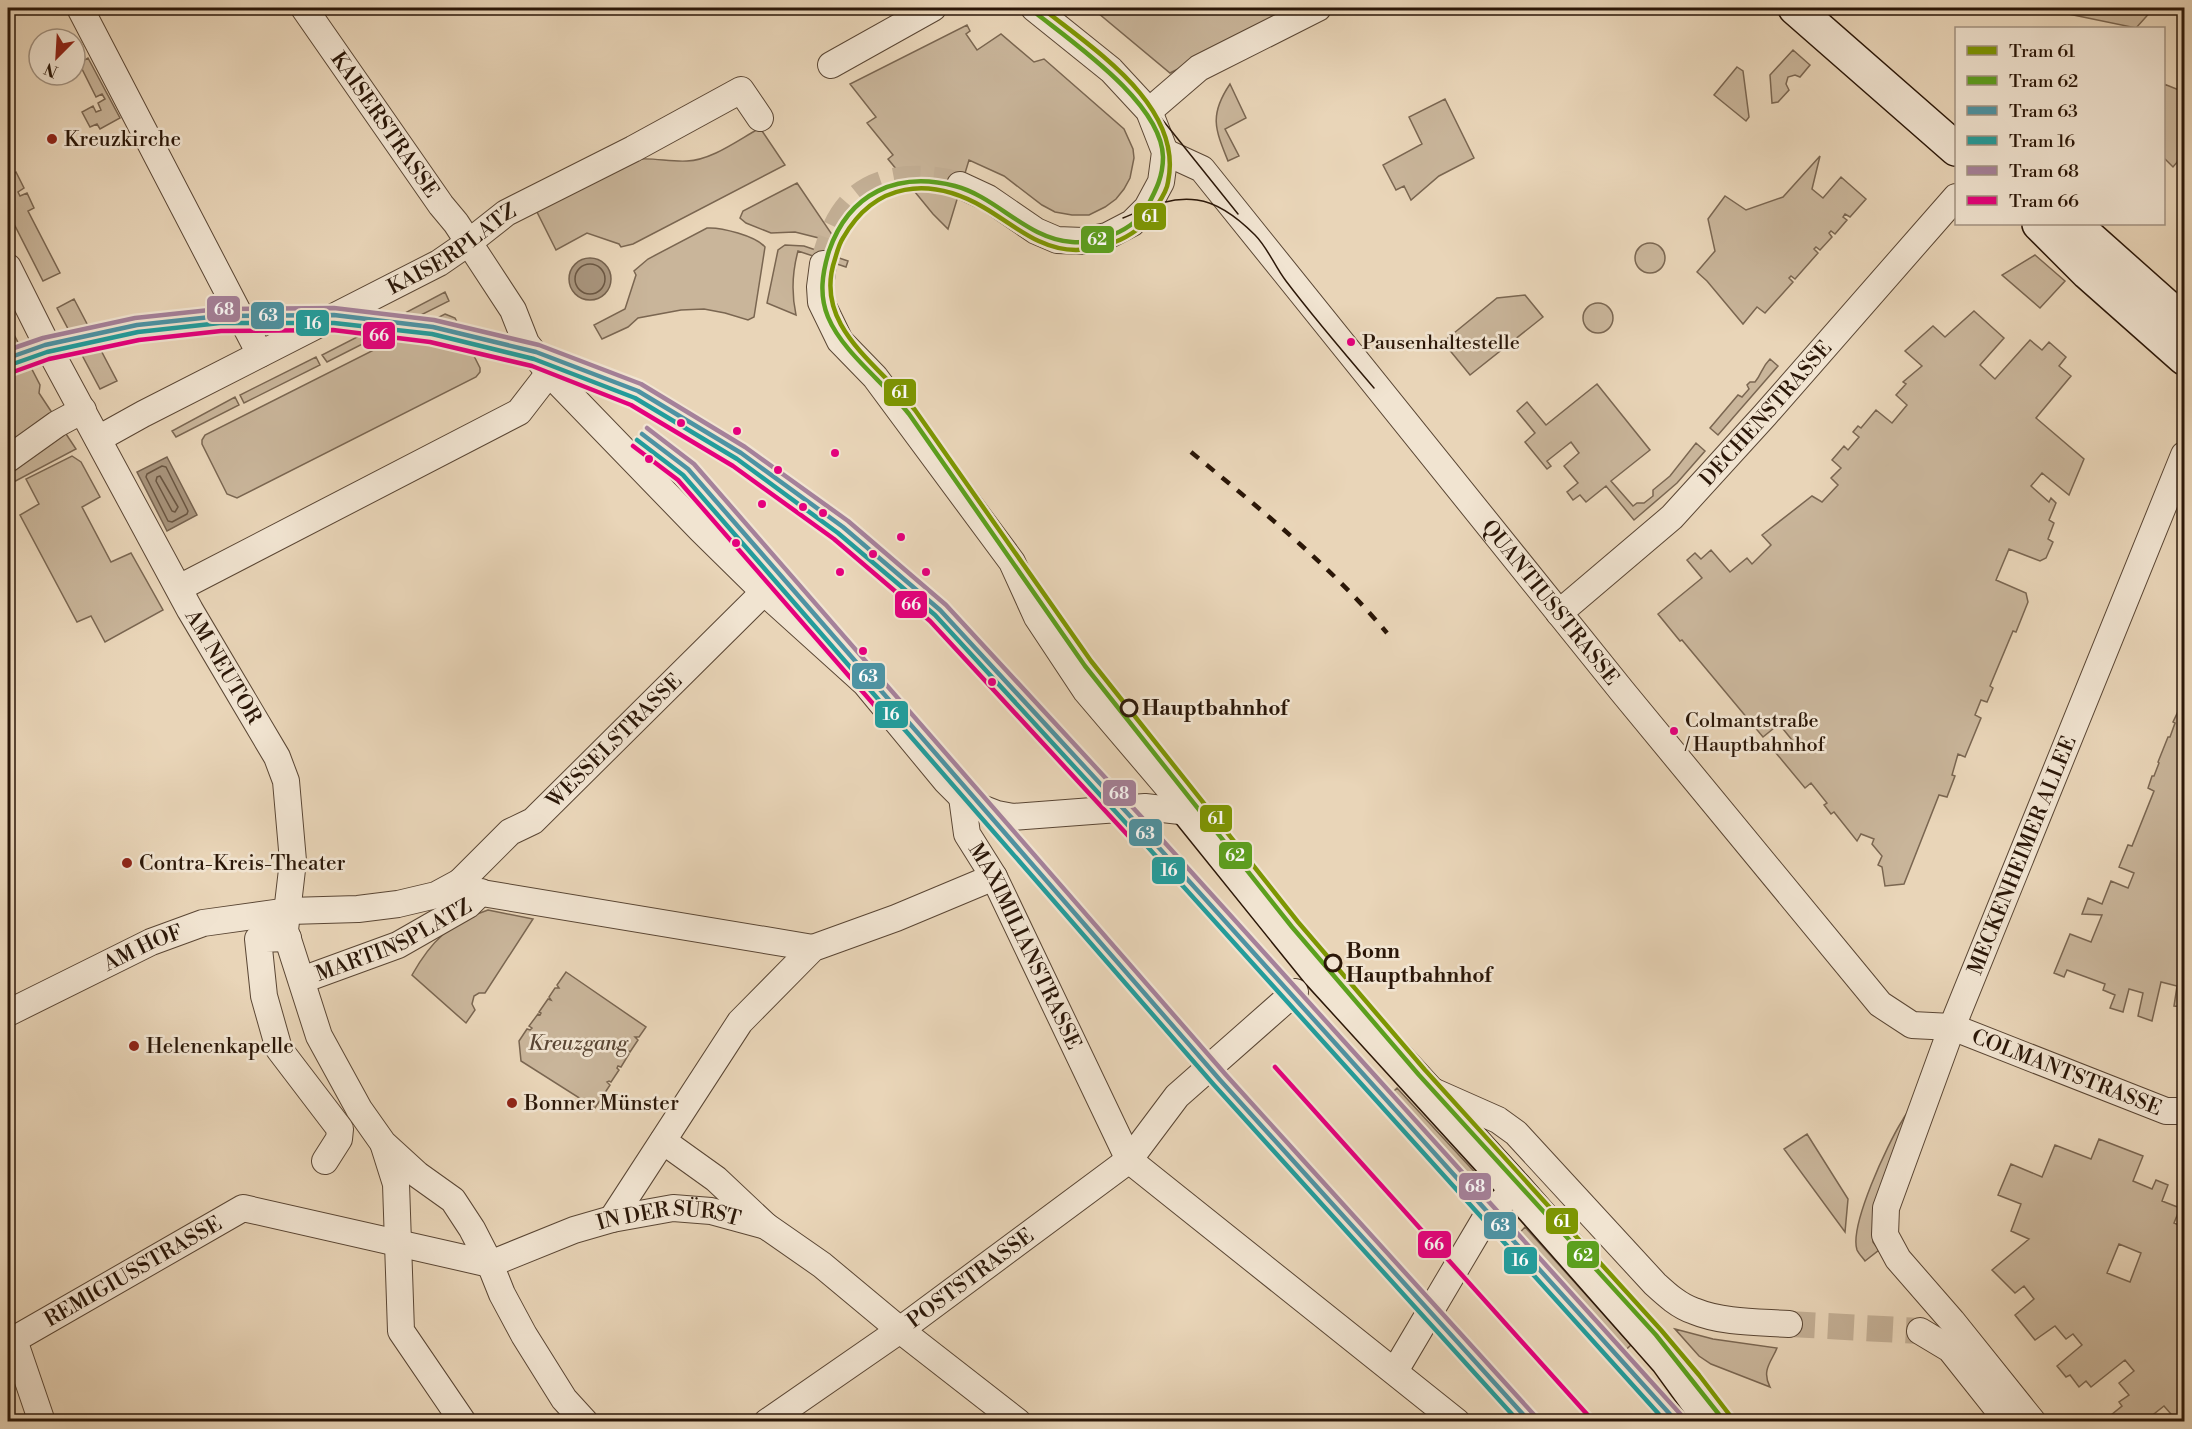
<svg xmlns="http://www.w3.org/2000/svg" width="2192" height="1429" font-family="'Libre Bodoni',serif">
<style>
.green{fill:#c9b59a;stroke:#7a6651;stroke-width:1.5;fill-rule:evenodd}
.water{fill:#a8947c;stroke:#76624e;stroke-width:1.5}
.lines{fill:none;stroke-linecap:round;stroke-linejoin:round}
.shore{stroke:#6a5642;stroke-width:1.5}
.street-tunnel{stroke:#c3af95;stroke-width:26;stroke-dasharray:26 13;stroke-linecap:butt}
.street-casing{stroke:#5a4634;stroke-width:28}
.secondary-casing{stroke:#2b1708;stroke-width:36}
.street{stroke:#f1e4d1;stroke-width:26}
.secondary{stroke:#f1e4d1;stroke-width:33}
.tram{stroke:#2b1708;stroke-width:1.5}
.rail{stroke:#2b1708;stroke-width:4.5;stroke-dasharray:10 10;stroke-linecap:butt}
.tram-1-casing{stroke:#f1e4d1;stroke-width:9}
.tram-2-casing{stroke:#f1e4d1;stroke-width:9}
.tram-3-casing{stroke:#f1e4d1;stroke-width:9}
.tram-4-casing{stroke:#f1e4d1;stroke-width:9}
.tram-5-casing{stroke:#f1e4d1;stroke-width:9}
.tram-6-casing{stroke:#f1e4d1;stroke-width:9}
.tram-1{stroke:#7d9602;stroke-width:4.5}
.tram-2{stroke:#5ca01e;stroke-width:4.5}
.tram-3{stroke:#4d93a3;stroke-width:4.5}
.tram-4{stroke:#239d9c;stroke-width:4.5}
.tram-5{stroke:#a5819a;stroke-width:4.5}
.tram-6{stroke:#e5007d;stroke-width:4.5}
.poi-dot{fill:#8f2418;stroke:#f1e4d1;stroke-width:2}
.bus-dot{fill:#e5007d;stroke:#f1e4d1;stroke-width:2}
.stop-dot{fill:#f1e4d1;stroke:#2b1708;stroke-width:3}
.labels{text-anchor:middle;stroke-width:5;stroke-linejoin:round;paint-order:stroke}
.bus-label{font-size:20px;fill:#2b1708;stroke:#f1e4d1;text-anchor:start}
.street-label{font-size:21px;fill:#2b1708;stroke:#f1e4d1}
.poi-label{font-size:21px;fill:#2b1708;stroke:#f1e4d1;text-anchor:start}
.stop-label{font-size:21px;font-weight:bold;fill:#2b1708;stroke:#f1e4d1;text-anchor:start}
.park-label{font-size:21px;font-style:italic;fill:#5a4634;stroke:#f1e4d1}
.line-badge{stroke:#f1e4d1;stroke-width:2}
.badge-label{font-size:16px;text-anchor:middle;font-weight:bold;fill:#fff}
</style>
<rect width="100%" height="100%" fill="#e9d5b8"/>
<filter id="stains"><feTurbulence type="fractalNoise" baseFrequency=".00333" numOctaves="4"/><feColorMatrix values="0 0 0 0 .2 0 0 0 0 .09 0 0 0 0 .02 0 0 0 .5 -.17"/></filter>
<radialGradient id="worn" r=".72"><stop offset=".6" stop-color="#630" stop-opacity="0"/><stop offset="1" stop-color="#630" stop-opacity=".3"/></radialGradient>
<path class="green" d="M1092,8H1300L1170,73Z
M2057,8H2154L2136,28L2054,11Z
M967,25L970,31L966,34L977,50L1001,34L1034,62L1044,59L1124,129L1133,149L1134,158L1130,178L1124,189L1116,199L1105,207L1089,215H1072L1055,212L1042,205L1004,176L969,160L948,229L933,214L888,159L893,155L867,123L876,117L850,84Z
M1793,50L1810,65L1800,77L1795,75L1788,77L1786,84L1789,90L1778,102L1772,103L1770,75Z
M88,58L120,118L100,129L97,124L90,127L82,112L93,106L96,112L101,110L98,103L105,99L102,94L96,97L79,63Z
M1737,67L1743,71L1749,117L1746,121L1714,95Z
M1230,84L1246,118L1225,129L1239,156L1228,161C1215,129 1209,115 1230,84Z
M2164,84L2184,92V154L2173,167L2164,158Z
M1445,99L1474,158L1439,176L1411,200L1404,186L1396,190L1383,165L1422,144L1409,117Z
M760,128L785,165L633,244L621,247L619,244L587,233L556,250L535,208L640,159C656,158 671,162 687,161C712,160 738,140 760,128Z
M1820,156L1812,189L1823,198L1841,177L1866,199L1850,217L1845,214L1843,217L1847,220L1835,234L1831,231L1829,233L1832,237L1820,250L1816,247L1814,249L1818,253L1795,279L1791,276L1789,278L1793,282L1765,313L1757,307L1743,324L1707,281L1697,272L1715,251L1708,219L1725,196L1746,210L1783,197Z
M16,172L24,188L18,192L20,196L27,193L34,208L28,211L60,273L43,281L8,212V173L10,176Z
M797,183L833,236L831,241L795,232L771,233L746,223L740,218L743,211Z
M707,228C721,227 756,236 765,247L754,317L748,320L725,313L704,309L681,310L638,318L628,327L602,339L594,325L625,309L636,275L634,271L648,259Z
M1635 258a15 15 0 1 1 30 0a15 15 0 1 1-30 0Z
M785,245L804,246L848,261L846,267L798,251C792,273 791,292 796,315L767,303L778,250Z
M2035,255L2065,281L2040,308L2002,275Z
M445,292L449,301L407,322L403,314Z
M1525,295L1543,317L1470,375L1443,342L1497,298Z
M74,299L117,381L100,389L57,308Z
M1583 318a15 15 0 1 1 30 0a15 15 0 1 1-30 0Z
M1974,311L2004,338L1980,365L1995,379L2030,340L2042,350L2049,342L2066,357L2059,366L2071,376L2036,418L2084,459L2069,495L2042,473L2031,486L2049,502L2051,498L2056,503L2049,520L2054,523L2048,539L2053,542L2046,558L2040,561L2009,549L1996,580L2026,593L2028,602L2016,632L2013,631L1990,686L1993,688L1987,702L1981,700L1975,715L1981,718L1965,757L1958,754L1952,775L1955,776L1947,797L1939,795L1904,884L1885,886L1882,867L1878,865L1882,856L1872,844L1874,839L1861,834L1857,841L1834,812L1831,814L1824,805L1827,803L1811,783L1805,788L1776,753L1792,740L1779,724L1763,737L1682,640L1680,641L1658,614L1702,578L1687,560L1695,553L1701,559L1711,550L1730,572L1747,558L1752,564L1771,545L1762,535L1812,496L1822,502L1838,485L1831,478L1841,468L1832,460L1844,446L1848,450L1859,437L1853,432L1858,426L1861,428L1876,410L1892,423L1907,405L1896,395L1906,384L1903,382L1922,366L1905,351L1933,326L1945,337Z
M445,314L455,318L480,368V372L476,377L237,498L227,494L202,444V440L205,435Z
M398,316L402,324L327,362L322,355Z
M8,323L40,385L39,393L76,449L8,485Z
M316,357L320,365L244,403L240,395Z
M1770,359L1778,366L1718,435L1710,428L1738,395L1742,397L1749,389L1747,385L1750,382H1755C1762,374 1761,368 1770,359Z
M1597,384L1650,450L1611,481L1633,506L1637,503H1644L1653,496V490L1670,476L1696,443L1705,451L1677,483L1634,520L1606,486L1586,502L1580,495L1573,500L1567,492L1578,483L1564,466L1579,453L1571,442L1547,461L1551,466L1547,469L1525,442L1535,433L1517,411L1527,402L1546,425Z
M235,397L239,405L176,437L172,431Z
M72,456L81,462L100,497L82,507L111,562L131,553L163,610L105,642L91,616L77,622L20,515L39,504L26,479Z
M2184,699V1007L2174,1006L2177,986L2161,982L2152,1021L2138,1016L2143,993L2129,989L2123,1012L2110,1008L2115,995L2103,990L2105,984L2067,970L2064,977L2054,973L2070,934L2091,942L2102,915L2082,914L2088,898L2102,904L2111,881L2128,888L2134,873L2119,867L2128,845L2132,846L2154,791L2148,788L2152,776H2154L2159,763L2158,762L2168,737H2170L2175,723L2173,722Z
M488,910L533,919L485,993H479L474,996L472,1004L475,1010L466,1023L412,975C431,941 451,922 488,910Z
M566,972L646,1027L639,1037H635L638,1040L630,1052L628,1050L626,1052L629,1054L621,1067L618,1066L617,1068L619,1070L611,1082L609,1081L607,1082L610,1085L595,1108L521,1061L519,1041L527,1029L530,1030L532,1028L529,1026L538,1014L540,1015L541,1013L539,1012L548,999L551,1000L549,997L555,988H559L557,985Z
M1397,1088L1483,1181L1468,1194L1384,1101Z
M1923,1091L1873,1228V1242L1879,1250L1865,1261C1863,1258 1859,1254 1857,1250C1849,1226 1888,1143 1902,1121C1908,1110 1916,1101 1923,1091Z
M1807,1134L1848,1199L1845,1232L1784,1149Z
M2099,1139L2143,1156L2133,1181L2152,1189L2156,1180L2168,1185L2162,1201L2180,1208L2174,1223L2184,1227V1421H2177L2164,1406L2145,1421H2108L2106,1419L2122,1406L2119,1402L2129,1395L2119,1383L2134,1371L2125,1360L2091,1387L2086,1381L2079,1387L2070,1375L2066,1377L2057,1366L2082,1345L2073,1334L2066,1339L2055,1326L2035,1340L2015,1315L2034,1299L2024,1286L2015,1293L1992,1270L2029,1239L2011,1231L2021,1204L1998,1195L2011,1164L2042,1177L2055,1145L2091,1159ZM2119,1244L2141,1253L2130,1282L2107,1273Z
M1525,1227L1631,1345L1616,1359L1511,1242Z
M1675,1329L1713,1339L1777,1348C1772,1361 1761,1370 1770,1387L1711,1364L1699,1356Z"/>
<path class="water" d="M569 279a21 21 0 1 1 42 0a21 21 0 1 1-42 0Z
M167,457L197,515L167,531L137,472Z"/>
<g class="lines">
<path class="shore" d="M575 279a15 15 0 1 1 30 0a15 15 0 1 1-30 0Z
M162,466L166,467L188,511L187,514L172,522L168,521L146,477L147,474Z
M160,476L178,507L175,512L172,511L156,481L157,477Z"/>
<path class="street-tunnel" d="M823,264C829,243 835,222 850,205C876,174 925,175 960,185
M1789,1324L1920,1331"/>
<g class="street-casing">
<g id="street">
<path d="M80,8L260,354"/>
<path id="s1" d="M304,8L441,205L456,223L513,310L526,343L549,373L701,530L764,592L865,683L946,781L962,797L979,807L997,814L1013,817L1145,807L1189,812"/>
<path d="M831,65L933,8"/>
<path d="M1149,111L1199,68L1318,8"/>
<path id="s2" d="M1165,152L1202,169L1622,691L1880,1004L1912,1025L1952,1027L2166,1111H2184"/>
<path d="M960,185L988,198L1036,231L1057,240L1083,241L1107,236L1132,223L1147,208L1161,182L1165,152L1149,111L1111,70L1034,8"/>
<path d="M823,264L820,287L821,302L840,341L875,377L1012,562L1037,617L1086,691L1189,812"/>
<path id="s3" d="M8,267L48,347L190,610L277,757L286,781L293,861L285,930L319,1036L359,1109L383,1143L418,1175L453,1200L472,1229L490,1264L502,1294L524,1335L564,1399L585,1422"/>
<path id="s4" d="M98,439L143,414L439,263L468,243L506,213L633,149L741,90L760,118"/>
<path d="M8,459L57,424L83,410"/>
<path d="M179,588L519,412L546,377"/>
<path id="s5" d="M1559,613L1672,517L1765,415L1956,197"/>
<path id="s6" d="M962,797L967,834L994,877L1129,1160L1457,1422"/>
<path d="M460,882L476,892L813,948"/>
<path d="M288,938L258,939L264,996L279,1049L340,1129L339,1139L325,1161"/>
<path id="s7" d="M302,980L398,945L468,905L481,892"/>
<path id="s8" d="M8,1013L151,942L203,923L289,911L358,909L398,904L436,895L460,882L510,832L533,821L764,592"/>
<path d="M1428,1089L1498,1120L1516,1133L1655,1284C1667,1295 1679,1306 1694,1311C1723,1323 1758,1322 1789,1324"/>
<path d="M663,1141L716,1179L766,1226L822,1265L900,1330L1018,1422"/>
<path d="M384,1146L396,1184L401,1331L463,1422"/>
<path d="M612,1219L740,1022L813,948L896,918L994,877"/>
<path d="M1920,1331L1950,1349L2008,1422"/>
<path d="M14,1340L42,1422"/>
<path id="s9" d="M8,1343L243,1208L490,1264L574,1230L612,1219L673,1208L711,1211L766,1226"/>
<path d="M1395,1371L1485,1219L1515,1188"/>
<path id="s10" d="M767,1422L900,1330L1129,1160L1177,1096L1295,992"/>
<path id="s11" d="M2033,1422L1952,1321L1898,1259L1885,1235L1886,1208L1952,1027L2184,455"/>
</g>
</g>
<g class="secondary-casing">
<path id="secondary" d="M1795,8L1956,149
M2039,224L2088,273L2184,358
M2074,224L2184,322
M1189,812L1318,972L1515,1188L1667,1360L1712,1422"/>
</g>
<use href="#street" class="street"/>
<use href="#secondary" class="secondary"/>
<path class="tram" d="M1153,108L1238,214
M1123,218C1147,208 1170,196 1197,200C1220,203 1240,220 1255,235C1268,248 1275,267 1286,281C1314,318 1344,353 1374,388"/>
<path class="rail" d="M1191,452C1260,509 1329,564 1387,633"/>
<g class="tram-1-casing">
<path id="tram-1" d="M1042,8C1093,49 1184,106 1168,182C1167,192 1159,202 1154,210C1140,236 1104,250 1076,250C1039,250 1013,224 983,207C929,176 875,182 843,238C839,244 837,252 835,259C812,326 879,364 915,410L1091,661L1298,922L1425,1070L1661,1330L1699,1375L1735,1422"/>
</g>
<g class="tram-2-casing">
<path id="tram-2" d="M1037,14C1075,44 1162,104 1163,157C1163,177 1156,190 1147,207C1134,231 1097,244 1072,242C1027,239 997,197 955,186C897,171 849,193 829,251C822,274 819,295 828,317C843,353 885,383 909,414L1085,666L1292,927L1419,1075L1656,1335L1725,1422"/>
</g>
<g class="tram-3-casing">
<path id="tram-3" d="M8,358L45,345L137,325L220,316L334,315L433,327L536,352L638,391L741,453L843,527L940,610L1142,829L1677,1422
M642,434L688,469L1220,1080L1530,1422"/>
</g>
<g class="tram-4-casing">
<path id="tram-4" d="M10,365L47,352L138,332L220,323H334L432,334L534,359L635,398L737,459L838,533L935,615L1136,834L1666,1422
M637,440L683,475L1214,1085L1519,1422"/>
</g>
<g class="tram-5-casing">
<path id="tram-5" d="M8,350L43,338L135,318L219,309L334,308L434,320L539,345L641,384L745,447L848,521L946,605L1148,824L1683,1417
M647,428L694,464L1226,1075L1536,1417"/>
</g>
<g class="tram-6-casing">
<path id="tram-6" d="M13,372L49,359L139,340L221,331L333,330L430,342L532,366L631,405L733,466L834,539L930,621L1134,842
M633,446L678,480L889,722
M1275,1067L1594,1422"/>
</g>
<use href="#tram-1" class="tram-1"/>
<use href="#tram-2" class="tram-2"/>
<use href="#tram-3" class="tram-3"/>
<use href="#tram-4" class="tram-4"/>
<use href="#tram-5" class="tram-5"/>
<use href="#tram-6" class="tram-6"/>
</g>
<g class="poi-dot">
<circle cx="52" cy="139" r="6"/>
<circle cx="127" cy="863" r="6"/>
<circle cx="134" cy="1046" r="6"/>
<circle cx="512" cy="1103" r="6"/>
</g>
<g class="bus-dot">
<circle cx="1351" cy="342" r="5"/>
<circle cx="681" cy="423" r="5"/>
<circle cx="737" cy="431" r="5"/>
<circle cx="835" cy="453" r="5"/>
<circle cx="649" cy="459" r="5"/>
<circle cx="778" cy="470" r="5"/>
<circle cx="762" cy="504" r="5"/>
<circle cx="803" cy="507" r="5"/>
<circle cx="823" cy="513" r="5"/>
<circle cx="901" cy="537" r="5"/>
<circle cx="736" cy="543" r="5"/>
<circle cx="873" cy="554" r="5"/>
<circle cx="840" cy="572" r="5"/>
<circle cx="926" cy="572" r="5"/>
<circle cx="863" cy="651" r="5"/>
<circle cx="992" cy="682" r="5"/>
<circle cx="1674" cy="731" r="5"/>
</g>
<g class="stop-dot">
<circle cx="1129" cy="708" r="8"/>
<circle cx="1333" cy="963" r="8"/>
</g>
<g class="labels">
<g class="bus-label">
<text x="1362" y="349">Pausenhaltestelle</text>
<text x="1685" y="727">Colmantstraße<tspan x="1685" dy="24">/ Hauptbahnhof</tspan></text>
</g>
<g class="street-label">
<text dy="7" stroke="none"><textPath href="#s1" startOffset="142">KAISERSTRASSE</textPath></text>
<text dy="7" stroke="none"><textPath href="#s4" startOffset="402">KAISERPLATZ</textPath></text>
<text dy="7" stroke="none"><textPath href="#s5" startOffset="288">DECHENSTRASSE</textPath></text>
<text dy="7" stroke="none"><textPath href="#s2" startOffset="597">QUANTIUSSTRASSE</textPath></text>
<text dy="7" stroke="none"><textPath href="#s3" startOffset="454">AM NEUTOR</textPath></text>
<text dy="7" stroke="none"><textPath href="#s8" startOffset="688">WESSELSTRASSE</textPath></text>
<text dy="7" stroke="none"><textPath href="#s11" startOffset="644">MECKENHEIMER ALLEE</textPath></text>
<text dy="7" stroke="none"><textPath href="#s7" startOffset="100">MARTINSPLATZ</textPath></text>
<text dy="7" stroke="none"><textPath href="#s6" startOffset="164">MAXIMILIANSTRASSE</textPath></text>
<text dy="7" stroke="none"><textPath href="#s8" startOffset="150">AM HOF</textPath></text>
<text dy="7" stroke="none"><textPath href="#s2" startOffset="1318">COLMANTSTRASSE</textPath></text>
<text dy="7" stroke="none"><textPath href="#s9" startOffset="712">IN DER SÜRST</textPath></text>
<text dy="7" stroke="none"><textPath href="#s9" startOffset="144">REMIGIUSSTRASSE</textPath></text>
<text dy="7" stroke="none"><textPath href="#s10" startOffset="249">POSTSTRASSE</textPath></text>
</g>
<g class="poi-label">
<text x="64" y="146">Kreuzkirche</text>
<text x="139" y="870">Contra-Kreis-Theater</text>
<text x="146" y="1053">Helenenkapelle</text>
<text x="524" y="1110">Bonner Münster</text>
</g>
<g class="stop-label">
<text x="1142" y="715">Hauptbahnhof</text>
<text x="1346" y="958">Bonn<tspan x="1346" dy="24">Hauptbahnhof</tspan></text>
</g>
<g class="park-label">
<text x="578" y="1050">Kreuzgang</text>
</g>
</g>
<g class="line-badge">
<rect x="1133" y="202" width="34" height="29" rx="6" fill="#7d9602"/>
<rect x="1080" y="225" width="35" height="29" rx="6" fill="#5ca01e"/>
<rect x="206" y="295" width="35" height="28" rx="6" fill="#a5819a"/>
<rect x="250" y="301" width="35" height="29" rx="6" fill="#4d93a3"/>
<rect x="295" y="309" width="35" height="28" rx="6" fill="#239d9c"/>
<rect x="362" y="321" width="34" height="29" rx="6" fill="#e5007d"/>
<rect x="883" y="378" width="34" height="29" rx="6" fill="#7d9602"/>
<rect x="894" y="590" width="34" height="29" rx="6" fill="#e5007d"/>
<rect x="851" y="662" width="35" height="28" rx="6" fill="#4d93a3"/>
<rect x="874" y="700" width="35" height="29" rx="6" fill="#239d9c"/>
<rect x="1102" y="779" width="35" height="28" rx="6" fill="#a5819a"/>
<rect x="1199" y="804" width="34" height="29" rx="6" fill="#7d9602"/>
<rect x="1128" y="818" width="35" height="29" rx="6" fill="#4d93a3"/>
<rect x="1218" y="841" width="35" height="29" rx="6" fill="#5ca01e"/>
<rect x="1151" y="856" width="35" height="29" rx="6" fill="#239d9c"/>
<rect x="1458" y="1172" width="34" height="29" rx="6" fill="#a5819a"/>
<rect x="1545" y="1207" width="34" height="28" rx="6" fill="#7d9602"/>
<rect x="1483" y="1211" width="34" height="29" rx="6" fill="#4d93a3"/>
<rect x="1417" y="1230" width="35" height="29" rx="6" fill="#e5007d"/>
<rect x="1566" y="1240" width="34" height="29" rx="6" fill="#5ca01e"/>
<rect x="1503" y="1246" width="35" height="29" rx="6" fill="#239d9c"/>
</g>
<g class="badge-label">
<text x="1150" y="222">61</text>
<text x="1097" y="245">62</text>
<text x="224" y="315">68</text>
<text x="268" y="321">63</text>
<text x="313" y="329">16</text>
<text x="379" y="341">66</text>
<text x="900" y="398">61</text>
<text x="911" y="610">66</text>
<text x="868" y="682">63</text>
<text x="891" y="720">16</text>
<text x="1119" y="799">68</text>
<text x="1216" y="824">61</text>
<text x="1145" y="839">63</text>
<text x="1235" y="861">62</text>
<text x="1169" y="876">16</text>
<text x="1475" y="1192">68</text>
<text x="1562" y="1227">61</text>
<text x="1500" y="1231">63</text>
<text x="1434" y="1250">66</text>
<text x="1583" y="1261">62</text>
<text x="1520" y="1266">16</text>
</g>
<rect width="2192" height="1429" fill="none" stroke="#e9d5b8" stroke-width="30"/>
<rect x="9" y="9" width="2174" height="1411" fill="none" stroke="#2b1708" stroke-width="3"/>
<rect x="15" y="15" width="2162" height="1399" fill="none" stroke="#2b1708" stroke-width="1.5"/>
<rect x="1955" y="27" width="210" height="198" fill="#f1e4d1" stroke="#a29281" stroke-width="1.5"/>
<rect x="1967" y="46" width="30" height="9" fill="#7d9602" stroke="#a29281" stroke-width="1.5"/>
<text x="2009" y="57" font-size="18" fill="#2b1708">Tram 61</text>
<rect x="1967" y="76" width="30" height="9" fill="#5ca01e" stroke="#a29281" stroke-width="1.5"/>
<text x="2009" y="87" font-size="18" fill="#2b1708">Tram 62</text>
<rect x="1967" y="106" width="30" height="9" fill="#4d93a3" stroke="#a29281" stroke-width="1.5"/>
<text x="2009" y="117" font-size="18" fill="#2b1708">Tram 63</text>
<rect x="1967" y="136" width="30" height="9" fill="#239d9c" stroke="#a29281" stroke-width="1.5"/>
<text x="2009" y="147" font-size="18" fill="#2b1708">Tram 16</text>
<rect x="1967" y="166" width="30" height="9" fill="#a5819a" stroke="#a29281" stroke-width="1.5"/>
<text x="2009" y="177" font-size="18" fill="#2b1708">Tram 68</text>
<rect x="1967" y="196" width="30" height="9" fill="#e5007d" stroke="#a29281" stroke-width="1.5"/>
<text x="2009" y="207" font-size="18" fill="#2b1708">Tram 66</text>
<g transform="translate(57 57) rotate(204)"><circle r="28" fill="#f1e4d1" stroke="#a29281" stroke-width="1.5"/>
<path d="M0-4.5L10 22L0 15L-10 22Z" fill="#8f2418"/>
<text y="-9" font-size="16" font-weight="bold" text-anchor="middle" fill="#2b1708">N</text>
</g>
<rect width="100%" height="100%" filter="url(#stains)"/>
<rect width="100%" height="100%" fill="url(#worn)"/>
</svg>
